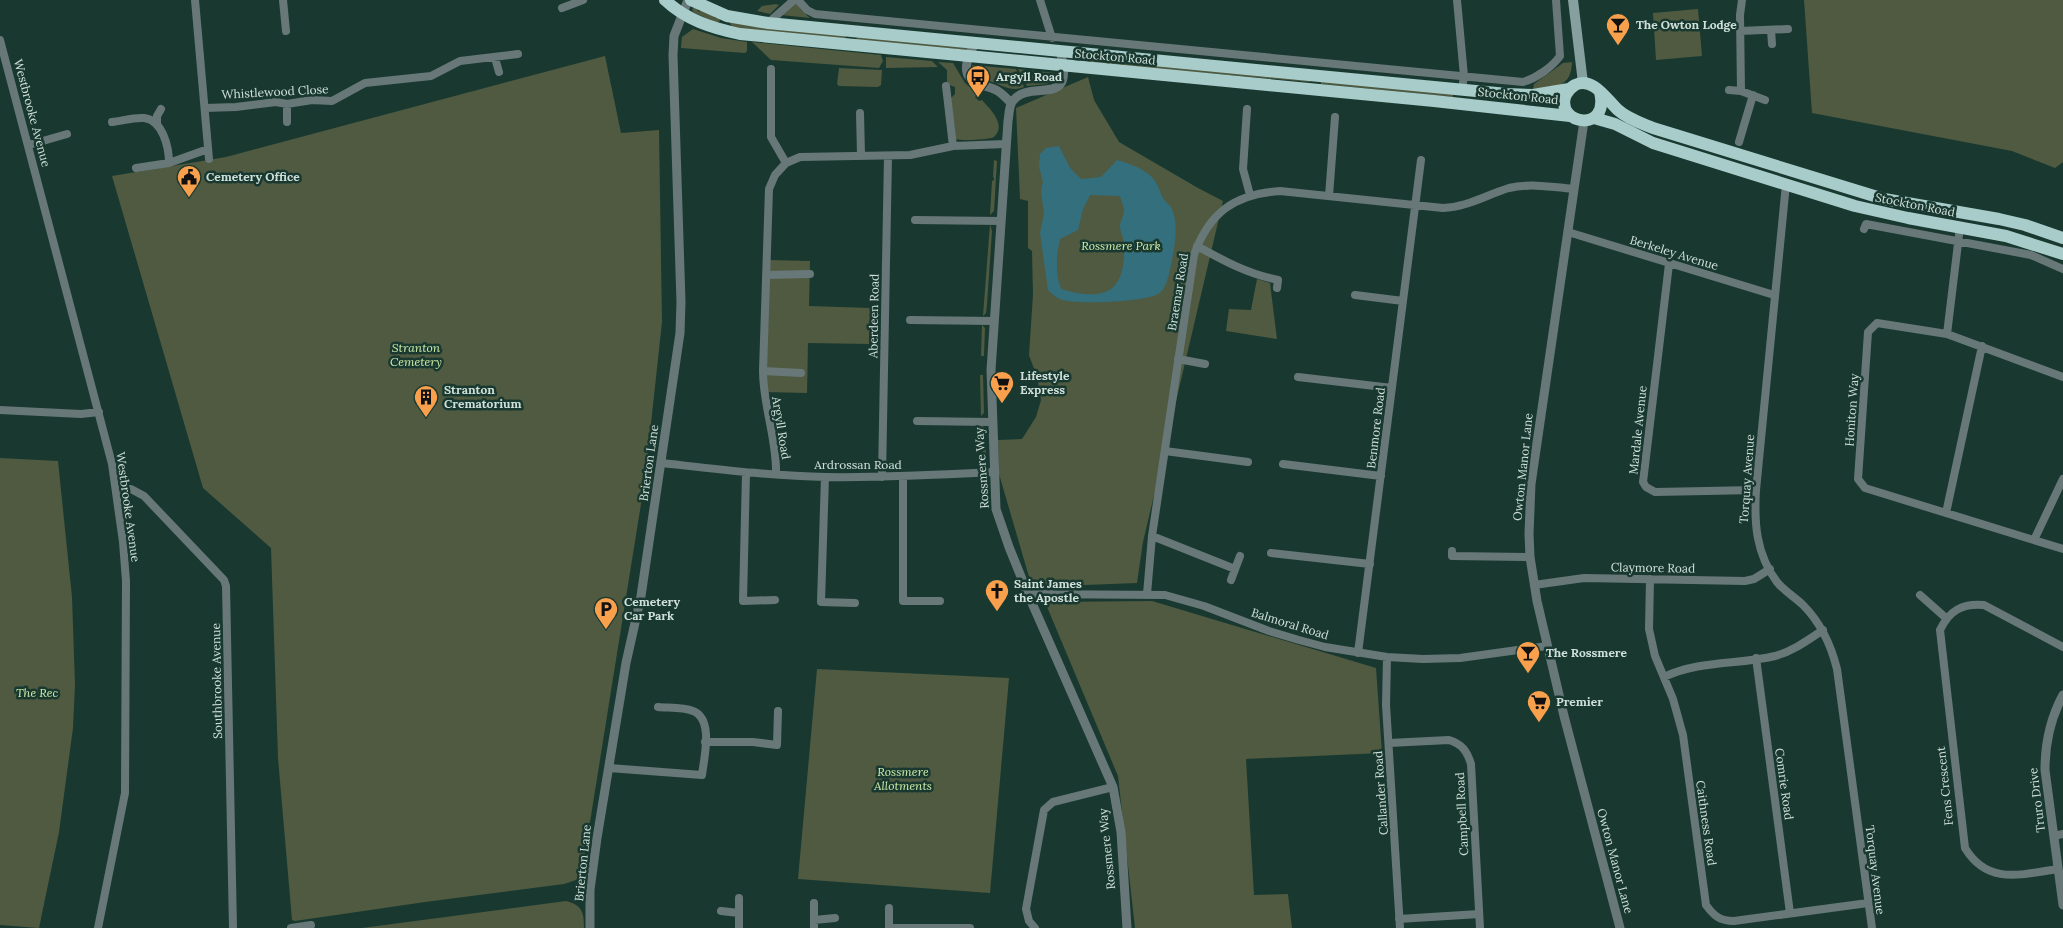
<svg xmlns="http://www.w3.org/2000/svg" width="2063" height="928" font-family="Lora,serif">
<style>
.green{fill:#4f5a41}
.water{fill:#346f7e;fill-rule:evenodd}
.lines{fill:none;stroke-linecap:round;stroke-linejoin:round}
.minor{stroke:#687878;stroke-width:8}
.tertiary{stroke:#687878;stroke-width:9}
.secondary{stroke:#869f9f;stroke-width:10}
.trunk{stroke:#a7ccca;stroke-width:12}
.labels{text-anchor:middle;stroke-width:5;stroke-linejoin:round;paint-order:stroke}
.poi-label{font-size:12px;font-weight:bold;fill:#cfe0da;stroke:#193930;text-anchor:start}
.street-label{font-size:12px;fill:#cfe0da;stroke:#193930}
.park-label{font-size:12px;font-style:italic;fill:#ceeca8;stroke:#193930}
</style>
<rect width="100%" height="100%" fill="#193930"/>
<path class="green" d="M1804,0H2063V162L2055,168L2012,151L1812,113Z
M796,1L801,10L810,18L781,15Z
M776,4L779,5L770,14L757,11L762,6Z
M695,7L699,12L701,10L715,16L714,18H719L720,21L716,23L693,12L692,9Z
M1698,9L1702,56L1656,60L1653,13Z
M729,21L845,35L846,37L844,39L743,29L732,27Z
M693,29L721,38L747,42V51L745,53L681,48L682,37Z
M857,37L967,46L968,50L856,40Z
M752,42L881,55L883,61L879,68L771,60Z
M605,56L621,133L659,130L662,322L645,479L582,872L576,880L564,884L425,902L295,921L292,920L278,758L271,548L203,488L112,176L226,157Z
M886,57L932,61L938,67L886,68Z
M1087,58L1310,79V82L1087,63Z
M938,62L953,63L965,83L978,94L975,97L979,101L982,100C990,109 1007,125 994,137C988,140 961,141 956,139L951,98L955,94V87L947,84V70Z
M1572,62C1571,89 1555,86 1533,89L1534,84L1563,63Z
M972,65L1016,69L1024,87C1011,92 1004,86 992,82C982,78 973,78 972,65Z
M839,68L882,70L881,85L878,87L839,86L837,84Z
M1018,69L1055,73V74L1047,84L1027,86Z
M1088,77L1094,100L1119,142L1198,188L1223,201L1143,542L1137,583L1032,587L999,474L998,440L1022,439L1036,417L1041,400L1037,377L1029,355L1033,294L1032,251L1028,248V201L1020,199L1016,108Z
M1321,81L1453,93V97L1321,84Z
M994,160L997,161L994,211L990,215L992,181L994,180V178L993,177Z
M990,224L992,231L987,304L986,313L983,316Z
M767,260L810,261L809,306L870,308L869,344L808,343L807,393L764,392Z
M1257,279L1270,283L1277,339L1226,331L1229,309L1251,310Z
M982,325L985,328L984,356H981Z
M980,375H983L984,413L981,416Z
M981,425L985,428L986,454L983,455Z
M0,458L58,461L72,597L75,685L73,728L59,832L39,928L0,925Z
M1152,601L1376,668L1382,753L1246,759L1254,895L1288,894L1292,928H1135L1118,776L1045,602Z
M817,669L1009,678L990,893L798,879Z
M566,901C582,905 584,912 584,928H362Z"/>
<path class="water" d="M1059,146L1070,168L1081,179L1101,177L1117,160C1130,164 1147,169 1155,181C1159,186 1160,193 1163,198C1165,202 1169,204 1171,207C1179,223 1175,243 1172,260C1170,269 1168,284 1161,292C1152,302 1082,304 1068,301C1059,300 1054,296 1048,290L1040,233L1044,214L1041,190L1043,182L1039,167L1040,154L1046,148ZM1090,195L1120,196C1121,200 1124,207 1124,211C1124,216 1120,221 1120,226C1120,232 1124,238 1124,244C1126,293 1105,302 1061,289C1055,272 1056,257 1060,239L1078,230L1083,209Z"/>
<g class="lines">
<path class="minor" d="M195,0L209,159
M283,0L286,31
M798,0L807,10L815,14L1523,82C1537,78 1552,67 1560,56L1556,0
M1040,0L1052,38
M1457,0L1464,76L1462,89
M562,8L583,0
M768,23L794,0
M1771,30L1772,44
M1740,31L1788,29
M0,40L112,464L123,542L126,581L125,793L98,928
M495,58L499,72
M771,69V137L786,163
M946,86L953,146
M1729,90L1741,91L1765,100
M1741,91L1740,15L1742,0
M287,104V122
M205,108L236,107L276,102L287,104L312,100L332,101L365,83L431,76L460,61L518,54
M1247,109L1243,169L1250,195
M860,113L861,155
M112,122C122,121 134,117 144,118C163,120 169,148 169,163
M157,125V116L161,109
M1739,142L1753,95
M29,145L67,134
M136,168L169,163L208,149
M1786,184L1756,490C1754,523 1756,554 1777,582C1784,591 1795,597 1803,605C1821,623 1831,645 1837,669L1872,928
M1329,196L1335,117
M915,220L1000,221
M1864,229L1866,224L2031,255L2063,269
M1568,232L1774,295
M1197,246C1224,261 1248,274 1278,280L1277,288
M1669,264L1643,482L1646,487L1655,492L1756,490
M766,275L810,274
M1355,295L1403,301
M910,320L993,321
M1947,334L1960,227
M1178,359L1205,364
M763,371L801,373
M1298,377L1392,388
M2063,377L1947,334L1877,323L1868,332L1858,479L1865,488L2063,549
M0,410L81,414L99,412
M917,421L991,422
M1165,451L1248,462
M662,463C716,469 771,476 826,477C882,478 938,475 995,472
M1283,464L1381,476
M746,473L743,601L775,600
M776,474C777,439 763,406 763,371L769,189L775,175L786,163L800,157L910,155L953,146L1006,144
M903,476V601H940
M825,477L821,602L855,603
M882,477L888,156
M117,490L131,489L144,496L224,580L226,586L233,928
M1946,513L1982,346
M1152,536L1235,569
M2034,540L2063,479
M1452,551V556L1530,557
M1271,553L1370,564
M1650,579L1649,629L1655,656L1673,699L1683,735L1706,905C1714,916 1720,921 1734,921L1868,903
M1231,580L1240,556
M1534,585L1584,578L1745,581L1754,579L1770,569
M1028,594L1165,595L1204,606L1269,631L1299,640L1325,647L1387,657L1423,659L1460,658L1547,646
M1147,594L1152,536L1194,255C1209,213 1234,194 1280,191L1443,208C1467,207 1486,195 1509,188C1531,183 1553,187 1574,189
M1920,595L1946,618
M1358,653L1421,160
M1387,657L1386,705L1400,928
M1756,658L1790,913
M1664,677C1700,660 1738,665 1775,656C1793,651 1808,640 1823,630
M705,742H753L777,745L778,711
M1389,743L1449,740C1462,744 1467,751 1471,764L1480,928
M609,768L702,775C704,758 714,719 693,711C683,707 669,708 658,707
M2054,836L2063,834
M2058,869C2022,874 1988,886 1965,848L1940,630C1949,611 1962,603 1984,605L2063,647
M739,898V928
M814,903V928
M889,908V927
M721,911L739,913
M1399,919L1479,914
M814,920L835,918
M291,928L311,925
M889,928H970
M1035,928L1029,921L1026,909L1044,810L1053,802L1113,787"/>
<path class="tertiary" d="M975,43C968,56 959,75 977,83C983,86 990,87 996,90C1002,93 1006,98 1011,103
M1060,51C1077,112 1030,76 1012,102C1009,106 1009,116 1008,121L991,370L996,509L1009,547L1028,594L1113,787L1121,832L1127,928
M1584,121L1531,484L1529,534L1530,557L1537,601L1564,716L1620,928
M2063,695C2050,719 2045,743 2045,770L2063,905
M590,928V890L597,838L626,663L641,596L680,333L681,302L673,55L674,36L688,0"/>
<path class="secondary" d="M1573,0L1583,83"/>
<path class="trunk" d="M665,0C686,20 712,28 740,34L1434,101L1570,116
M691,0L727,16L768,23L1507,94L1533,95L1569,89
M1600,92C1610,133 1557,125 1565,97C1567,92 1570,88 1575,85C1593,76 1607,100 1618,110C1628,119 1641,123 1653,128L1884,199L1999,219L2025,225L2063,238
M1594,118L1615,124L1653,143L1855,206L1908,218L2006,236L2063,254"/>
</g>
<defs>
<g id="bar-pin" transform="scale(1.25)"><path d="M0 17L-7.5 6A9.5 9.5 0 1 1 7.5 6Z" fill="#f9a04d" stroke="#193930"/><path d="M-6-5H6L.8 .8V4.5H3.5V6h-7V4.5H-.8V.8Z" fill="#111"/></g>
<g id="bus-pin" transform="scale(1.25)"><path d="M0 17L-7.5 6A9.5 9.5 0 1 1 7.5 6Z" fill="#f9a04d" stroke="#193930"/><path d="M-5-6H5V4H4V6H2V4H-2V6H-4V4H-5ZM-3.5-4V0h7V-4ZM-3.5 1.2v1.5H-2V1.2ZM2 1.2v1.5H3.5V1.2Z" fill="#111"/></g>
<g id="civic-pin" transform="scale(1.25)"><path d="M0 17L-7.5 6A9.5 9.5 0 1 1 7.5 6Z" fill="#f9a04d" stroke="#193930"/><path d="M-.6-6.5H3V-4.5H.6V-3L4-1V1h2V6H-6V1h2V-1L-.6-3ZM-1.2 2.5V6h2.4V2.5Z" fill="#111"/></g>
<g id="supermarket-pin" transform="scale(1.25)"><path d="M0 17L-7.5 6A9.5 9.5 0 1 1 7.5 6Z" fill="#f9a04d" stroke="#193930"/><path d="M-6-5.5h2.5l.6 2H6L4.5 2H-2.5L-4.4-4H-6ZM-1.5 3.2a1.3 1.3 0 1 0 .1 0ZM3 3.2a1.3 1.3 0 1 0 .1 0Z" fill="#111"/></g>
<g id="building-pin" transform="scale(1.25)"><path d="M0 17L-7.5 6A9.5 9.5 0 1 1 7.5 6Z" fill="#f9a04d" stroke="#193930"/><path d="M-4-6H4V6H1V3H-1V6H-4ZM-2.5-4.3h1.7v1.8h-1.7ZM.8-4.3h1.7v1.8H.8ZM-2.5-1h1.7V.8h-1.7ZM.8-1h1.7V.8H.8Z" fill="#111"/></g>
<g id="church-pin" transform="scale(1.25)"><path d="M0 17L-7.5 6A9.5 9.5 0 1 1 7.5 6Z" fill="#f9a04d" stroke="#193930"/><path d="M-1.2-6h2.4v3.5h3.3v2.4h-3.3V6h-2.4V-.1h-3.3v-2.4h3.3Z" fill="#111"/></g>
<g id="parking-pin" transform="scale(1.25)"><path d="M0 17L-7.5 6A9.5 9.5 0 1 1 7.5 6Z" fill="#f9a04d" stroke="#193930"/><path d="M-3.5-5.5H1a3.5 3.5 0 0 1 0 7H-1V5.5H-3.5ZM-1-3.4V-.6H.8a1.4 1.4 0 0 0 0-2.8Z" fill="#111"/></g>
</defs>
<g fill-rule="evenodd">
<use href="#bar-pin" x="1618" y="25"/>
<use href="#bus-pin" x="978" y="77"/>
<use href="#civic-pin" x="189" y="177"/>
<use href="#supermarket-pin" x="1002" y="383"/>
<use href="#building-pin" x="426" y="397"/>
<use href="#church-pin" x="997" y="591"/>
<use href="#parking-pin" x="606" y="609"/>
<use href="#bar-pin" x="1528" y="653"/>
<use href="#supermarket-pin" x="1539" y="702"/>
</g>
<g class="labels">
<g class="poi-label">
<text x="1636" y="29">The Owton Lodge</text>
<text x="996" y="81">Argyll Road</text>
<text x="206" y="181">Cemetery Office</text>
<text x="1020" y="380">Lifestyle<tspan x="1020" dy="14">Express</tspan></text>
<text x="444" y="394">Stranton<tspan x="444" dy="14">Crematorium</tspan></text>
<text x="1014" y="588">Saint James<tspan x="1014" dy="14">the Apostle</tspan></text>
<text x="624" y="606">Cemetery<tspan x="624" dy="14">Car Park</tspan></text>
<text x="1546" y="657">The Rossmere</text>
<text x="1556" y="706">Premier</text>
</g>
<g class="street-label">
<text transform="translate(1115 57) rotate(5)" y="4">Stockton Road</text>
<text transform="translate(275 92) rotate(-3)" y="4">Whistlewood Close</text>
<text transform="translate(1518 96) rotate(6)" y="4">Stockton Road</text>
<text transform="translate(32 113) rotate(75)" y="4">Westbrooke Avenue</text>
<text transform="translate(1915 205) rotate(11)" y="4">Stockton Road</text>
<text transform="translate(1674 253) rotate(17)" y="4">Berkeley Avenue</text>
<text transform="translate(1178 292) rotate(-81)" y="4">Braemar Road</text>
<text transform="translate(874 316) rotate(-89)" y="4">Aberdeen Road</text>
<text transform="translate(1852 410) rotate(-86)" y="4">Honiton Way</text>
<text transform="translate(781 428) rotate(81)" y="4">Argyll Road</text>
<text transform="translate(1376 428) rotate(-83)" y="4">Benmore Road</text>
<text transform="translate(1638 430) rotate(-84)" y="4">Mardale Avenue</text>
<text transform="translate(649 463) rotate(-82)" y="4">Brierton Lane</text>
<text x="858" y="469">Ardrossan Road</text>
<text transform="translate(1523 467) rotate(-84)" y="4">Owton Manor Lane</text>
<text transform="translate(982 468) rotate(-94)" y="4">Rossmere Way</text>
<text transform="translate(1747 479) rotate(-86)" y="4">Torquay Avenue</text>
<text transform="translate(128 507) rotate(82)" y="4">Westbrooke Avenue</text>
<text transform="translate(1653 568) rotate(1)" y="4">Claymore Road</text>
<text transform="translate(1290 624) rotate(17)" y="4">Balmoral Road</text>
<text transform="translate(217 681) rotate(-91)" y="4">Southbrooke Avenue</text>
<text transform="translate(1784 784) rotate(82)" y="4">Comrie Road</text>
<text transform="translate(1945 786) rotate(-96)" y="4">Fens Crescent</text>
<text transform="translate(1381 793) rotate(-94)" y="4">Callander Road</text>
<text transform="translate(2037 800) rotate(-97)" y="4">Truro Drive</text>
<text transform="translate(1462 814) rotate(-93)" y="4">Campbell Road</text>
<text transform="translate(1706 823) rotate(82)" y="4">Caithness Road</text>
<text transform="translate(1107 849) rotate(-96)" y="4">Rossmere Way</text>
<text transform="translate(1615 861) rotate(75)" y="4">Owton Manor Lane</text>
<text transform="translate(583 863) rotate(-84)" y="4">Brierton Lane</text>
<text transform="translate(1875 870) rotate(83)" y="4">Torquay Avenue</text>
</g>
<g class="park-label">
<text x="1121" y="250">Rossmere Park</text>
<text x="416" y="352">Stranton<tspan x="416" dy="14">Cemetery</tspan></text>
<text x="37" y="697">The Rec</text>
<text x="903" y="776">Rossmere<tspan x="903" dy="14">Allotments</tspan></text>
</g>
</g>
</svg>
